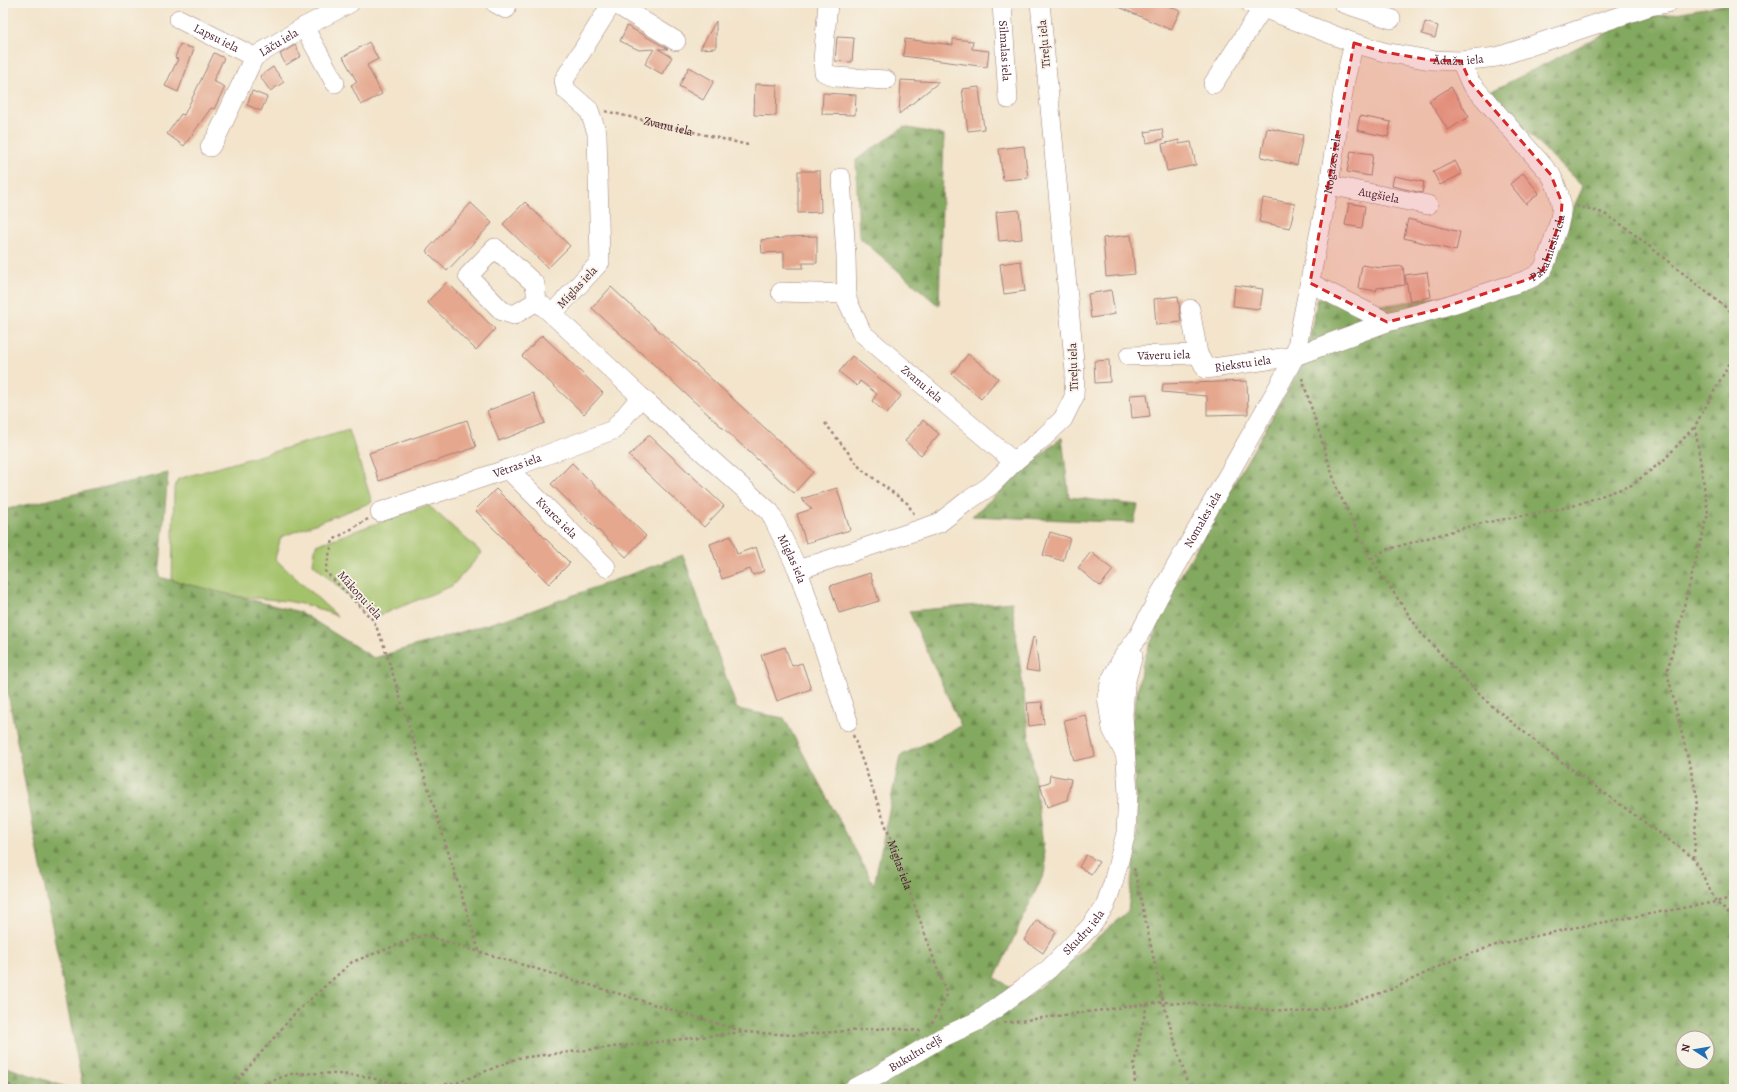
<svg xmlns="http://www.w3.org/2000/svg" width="1737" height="1092" font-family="Alegreya,serif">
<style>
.green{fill:#a4c26a;stroke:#77704a}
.forest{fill:url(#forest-firs);stroke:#666444;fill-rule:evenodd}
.building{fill:#e5a78e}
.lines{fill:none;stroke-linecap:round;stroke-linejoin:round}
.minor-casing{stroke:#9e827b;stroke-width:20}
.path{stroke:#9e827b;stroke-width:2.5;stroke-dasharray:3 3;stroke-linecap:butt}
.minor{stroke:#fff;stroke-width:19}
.marked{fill:#d62828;fill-opacity:0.2;stroke:#d62828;stroke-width:3;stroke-dasharray:8 5;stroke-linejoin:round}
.labels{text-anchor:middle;stroke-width:3.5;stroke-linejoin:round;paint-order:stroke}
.street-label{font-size:12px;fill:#4a1f2b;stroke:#f7f3e8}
</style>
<defs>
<pattern id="forest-firs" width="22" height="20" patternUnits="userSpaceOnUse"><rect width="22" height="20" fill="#83a85e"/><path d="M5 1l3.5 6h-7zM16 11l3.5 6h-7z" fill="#6d884e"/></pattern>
</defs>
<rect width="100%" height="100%" fill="#f7f3e8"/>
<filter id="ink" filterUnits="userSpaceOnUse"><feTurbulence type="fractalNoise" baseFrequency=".025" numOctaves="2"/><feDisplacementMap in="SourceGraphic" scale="8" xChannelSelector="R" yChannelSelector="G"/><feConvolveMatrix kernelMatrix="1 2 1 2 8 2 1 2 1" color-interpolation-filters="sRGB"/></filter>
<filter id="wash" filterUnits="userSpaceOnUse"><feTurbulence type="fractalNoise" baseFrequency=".012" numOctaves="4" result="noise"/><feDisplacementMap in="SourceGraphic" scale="16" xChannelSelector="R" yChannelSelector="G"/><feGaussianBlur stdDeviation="0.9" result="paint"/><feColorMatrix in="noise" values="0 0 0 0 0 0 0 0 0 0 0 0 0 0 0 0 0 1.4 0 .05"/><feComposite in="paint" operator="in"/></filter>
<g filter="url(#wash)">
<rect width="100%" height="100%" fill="#f3e4cb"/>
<path class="green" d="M349,430L372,502L281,537L275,559L337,616L311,606L287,601L178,591L172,582L174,490L178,479Z
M428,505L482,553L452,586L373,618L313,564L316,545Z"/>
<path class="forest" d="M1734,3V1089H83L3,667V510L168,473L159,577L300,612L374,658L525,613L683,555L737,709L784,718L874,885L900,756L961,726L909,611L1012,602L1046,869L995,978L1028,997L1128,911L1137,830L1132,721L1142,665L1169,596L1304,362L1318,298L1386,305L1539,282L1583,187L1488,93L1629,21ZM1683,1038H1707V1062H1683Z
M904,127L944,135L939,306L859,237L856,160Z
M1062,437L1069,497L1138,505L1134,523L972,516Z
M3,1066L72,1089H3Z"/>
<g id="blocks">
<path class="building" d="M1110,3H1162L1180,11L1171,30Z
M716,21V48L700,49Z
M1425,22L1438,26L1435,38L1422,34Z
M627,26L668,49H658L672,57L662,74L645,64L654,49L639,50L620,41Z
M837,37L854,38L852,62L835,61Z
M905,39L953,45V39L973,41L972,49L989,51L987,67L903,56Z
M369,42L378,59L367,65L382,94L361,105L351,85L357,82L343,57Z
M180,44L194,49L178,92L165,86L178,59L175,58Z
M295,45L301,56L286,65L280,54Z
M214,53L224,58L213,81L225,87L214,109L211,108L184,146L167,134L181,114L184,115Z
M273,67L284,82L270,91L260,76Z
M689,67L714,81L703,100L679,86Z
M901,80L939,82L899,114Z
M755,84L777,85L776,116L754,115Z
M979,87L984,129L968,131L962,89Z
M1451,87L1469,117L1448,130L1429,101Z
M252,91L267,97L261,111L247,105Z
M823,93L856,95L855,115L822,114Z
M1360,116L1391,122L1388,137L1357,130Z
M1267,128L1303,135L1297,165L1261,157Z
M1162,129L1164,139L1147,143L1145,132Z
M1179,140V144L1191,142L1196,165L1167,171L1162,144Z
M1024,146L1028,178L1003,180L999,149Z
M1351,151L1373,154L1370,176L1347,172Z
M1455,161L1462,174L1440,185L1433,172Z
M798,171H820L821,212L798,213Z
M1523,173L1539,193L1526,204L1510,184Z
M1394,176L1424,182L1422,193L1392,186Z
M1263,198L1295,204L1290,228L1259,222Z
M525,202L570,246L548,268L503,224Z
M471,203L492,223L447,271L426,251Z
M1349,203L1365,206L1362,228L1345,225Z
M1019,210L1022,239L999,241L996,212Z
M1408,219L1460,232L1456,251L1404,238Z
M1131,235L1135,274L1106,277L1103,238Z
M817,236V263H803V268H784V252L762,253L761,240L784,238V237Z
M1021,261L1025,291L1004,294L1000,264Z
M1362,265L1381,268L1403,266L1405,285L1377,288L1376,291L1358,288Z
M1427,272L1431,297L1410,301L1405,275Z
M447,282L495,329L476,350L427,302Z
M1235,285L1263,289L1260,309L1233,306Z
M611,287L813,472L794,493L592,308Z
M1111,290L1115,314L1091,318L1088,294Z
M1178,296L1181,322L1156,325L1154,299Z
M542,335L603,393L584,414L522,356Z
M968,354L998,378L981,399L952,374Z
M852,356L901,396L887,414L872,401L877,394L860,381L857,386L839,372Z
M1109,360L1110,382L1095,383L1094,361Z
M1247,381L1248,414L1207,415V396L1162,392L1163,384Z
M533,393L545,423L499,441L487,411Z
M1147,394L1150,416L1132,418L1130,395Z
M467,420L476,447L379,481L369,453Z
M923,420L939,434L921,455L905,441Z
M649,435L724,506L704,527L629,456Z
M572,463L646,536L626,557L551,484Z
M837,488L850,530L806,543L797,514L812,509L801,499Z
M496,489L570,563L549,584L475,510Z
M1050,532L1070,538L1063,561L1043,555Z
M731,536L737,554L756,547L764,571L753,575L750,569L722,579L710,544Z
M1091,552L1113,570L1100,586L1078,568Z
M870,573L879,601L839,613L830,586Z
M1033,637H1035L1039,672L1026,670Z
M785,647L792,666L802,663L811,689L777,701L761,655Z
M1042,702L1044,724L1029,726L1027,703Z
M1086,715L1095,756L1074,761L1064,720Z
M1050,775L1071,779L1067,800L1047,807L1040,785L1049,782Z
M1086,855L1099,862L1091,874L1079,867Z
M1037,920L1056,932L1043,953L1024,940Z"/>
</g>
</g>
<g filter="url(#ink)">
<use href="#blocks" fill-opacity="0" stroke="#9e827b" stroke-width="1"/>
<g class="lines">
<g class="minor-casing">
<g id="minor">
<path d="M495,3L506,9"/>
<path id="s3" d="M612,3L564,80L566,90L589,110L597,133L600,262L552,314L641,397L770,512L798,570L848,721"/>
<path d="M614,3L676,41"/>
<path d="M828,3L823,60L824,72L835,77L886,80"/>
<path id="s4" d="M1002,3L1008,99"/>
<path id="s5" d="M1250,3L1354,43L1384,52L1430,60L1461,61L1497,57L1650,6L1668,3"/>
<path d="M1343,3L1391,19"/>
<path id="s6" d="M179,19L254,57"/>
<path d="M304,27L335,83"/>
<path d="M1213,84L1262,9"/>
<path id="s7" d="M210,147L216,138L254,57L304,27L350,3"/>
<path id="s8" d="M841,178L846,256L847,300L862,333L1014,462"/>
<path id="s9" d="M1329,185L1428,205"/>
<path id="s10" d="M1310,283L1387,322C1425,313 1463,301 1501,288C1513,284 1533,281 1542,270C1546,265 1548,256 1550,250C1561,218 1568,207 1551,175L1470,82L1461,61"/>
<path d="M781,292L847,294"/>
<path d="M537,301L514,315L502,311L468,276L495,248L535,284L537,301L552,314"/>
<path id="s11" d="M1190,309L1198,354L1206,369L1295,356L1387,322"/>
<path id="s12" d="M1129,356L1198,354"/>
<path id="s13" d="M508,469L606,567"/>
<path id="s14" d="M380,512L508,469L613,430L641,397"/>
<path d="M798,570L939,523L966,502L990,486L1014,462L1043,438L1063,419L1074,397L1075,372L1072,339L1040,3"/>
<path id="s15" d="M1125,754L1112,729L1107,697L1111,680L1123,657L1138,637L1159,596L1276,391L1295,356L1329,185L1345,80L1354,43"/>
<path id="s16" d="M853,1089L877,1076L941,1038L980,1020L1049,969L1090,927L1105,906L1113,883L1126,833L1128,793L1123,715L1125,684L1133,655"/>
</g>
</g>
<g class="path">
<path id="s1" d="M605,111L748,145"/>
<path d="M1576,206L1603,213L1625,227L1734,314"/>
<path d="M1302,378L1337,489L1371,559L1421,633L1485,700L1552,755L1694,858L1716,902L1734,918"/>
<path d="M825,423L861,469L907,503L914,514"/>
<path d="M368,519L333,540L325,571L374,621L384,646L479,951"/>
<path d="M1371,559L1385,550L1478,524L1570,507L1632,485L1664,460L1695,426"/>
<path id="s2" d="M853,735L947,995L931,1025"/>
<path d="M1694,858L1697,796L1667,672L1708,513L1695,426L1734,355"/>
<path d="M1134,868L1163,1002L1189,1089"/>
<path d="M1004,1023L1163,1002L1301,1012L1345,1005L1392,989L1457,958L1496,945L1572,928L1716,902L1734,897"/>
<path d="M3,1082L18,1089"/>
<path d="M230,1089L296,1012L352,962L424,935L742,1031"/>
<path d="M251,1089L290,1074L324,1073L362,1076L393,1083L426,1087L457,1083L518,1058L744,1032L793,1035L888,1028L921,1031"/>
<path d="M1135,1089L1134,1064L1147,1004"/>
</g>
<use href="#minor" class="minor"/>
</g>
</g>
<path class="marked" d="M1354,43L1384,52L1430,60L1461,61L1470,82L1551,175L1562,203L1561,218L1543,270L1529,279L1435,310L1387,322L1310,283Z"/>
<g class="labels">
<g class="street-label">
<text dy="4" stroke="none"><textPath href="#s6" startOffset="42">Lapsu iela</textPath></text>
<text dy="4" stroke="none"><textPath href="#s7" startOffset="129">Lāču iela</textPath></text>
<text transform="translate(1044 44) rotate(-95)" y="4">Tīreļu iela</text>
<text dy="4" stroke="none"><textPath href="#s4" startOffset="48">Silmalas iela</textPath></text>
<text dy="4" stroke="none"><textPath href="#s5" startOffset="218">Ādažu iela</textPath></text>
<text dy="4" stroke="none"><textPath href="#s1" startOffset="65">Zvanu iela</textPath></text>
<text dy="4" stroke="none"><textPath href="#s15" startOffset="647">Nogāzes iela</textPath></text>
<text dy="4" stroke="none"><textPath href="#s9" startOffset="51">Augšiela</textPath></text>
<text dy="4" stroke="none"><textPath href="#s10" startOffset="273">Pakalniešu iela</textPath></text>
<text transform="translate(577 287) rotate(-47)" y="4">Miglas iela</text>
<text dy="4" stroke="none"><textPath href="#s12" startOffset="35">Vāveru iela</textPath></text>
<text dy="4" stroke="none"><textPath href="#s11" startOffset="100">Riekstu iela</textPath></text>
<text transform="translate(1073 367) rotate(-92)" y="4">Tīreļu iela</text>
<text dy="4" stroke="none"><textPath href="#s8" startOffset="237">Zvanu iela</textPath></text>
<text dy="4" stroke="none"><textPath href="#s14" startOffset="145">Vētras iela</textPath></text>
<text dy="4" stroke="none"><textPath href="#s13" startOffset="69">Kvarca iela</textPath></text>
<text dy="4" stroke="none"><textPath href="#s15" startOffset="263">Nomales iela</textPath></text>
<text dy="4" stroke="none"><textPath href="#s3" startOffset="702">Miglas iela</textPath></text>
<text transform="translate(360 595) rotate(48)" y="4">Mākoņu iela</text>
<text dy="4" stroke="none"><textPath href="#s2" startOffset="138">Miglas iela</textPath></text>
<text dy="4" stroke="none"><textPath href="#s16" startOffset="281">Skudru iela</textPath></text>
<text dy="4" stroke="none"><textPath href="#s16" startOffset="72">Bukultu ceļš</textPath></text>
</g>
</g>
<rect width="1737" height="1092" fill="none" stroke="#f7f3e8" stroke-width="16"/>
<g transform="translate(1695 1050) rotate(282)"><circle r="19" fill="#f7f3e8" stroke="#b29e9c"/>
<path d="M0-3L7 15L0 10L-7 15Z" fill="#1f6fb2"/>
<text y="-6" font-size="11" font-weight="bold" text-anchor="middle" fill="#4a1f2b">N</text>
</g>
</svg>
